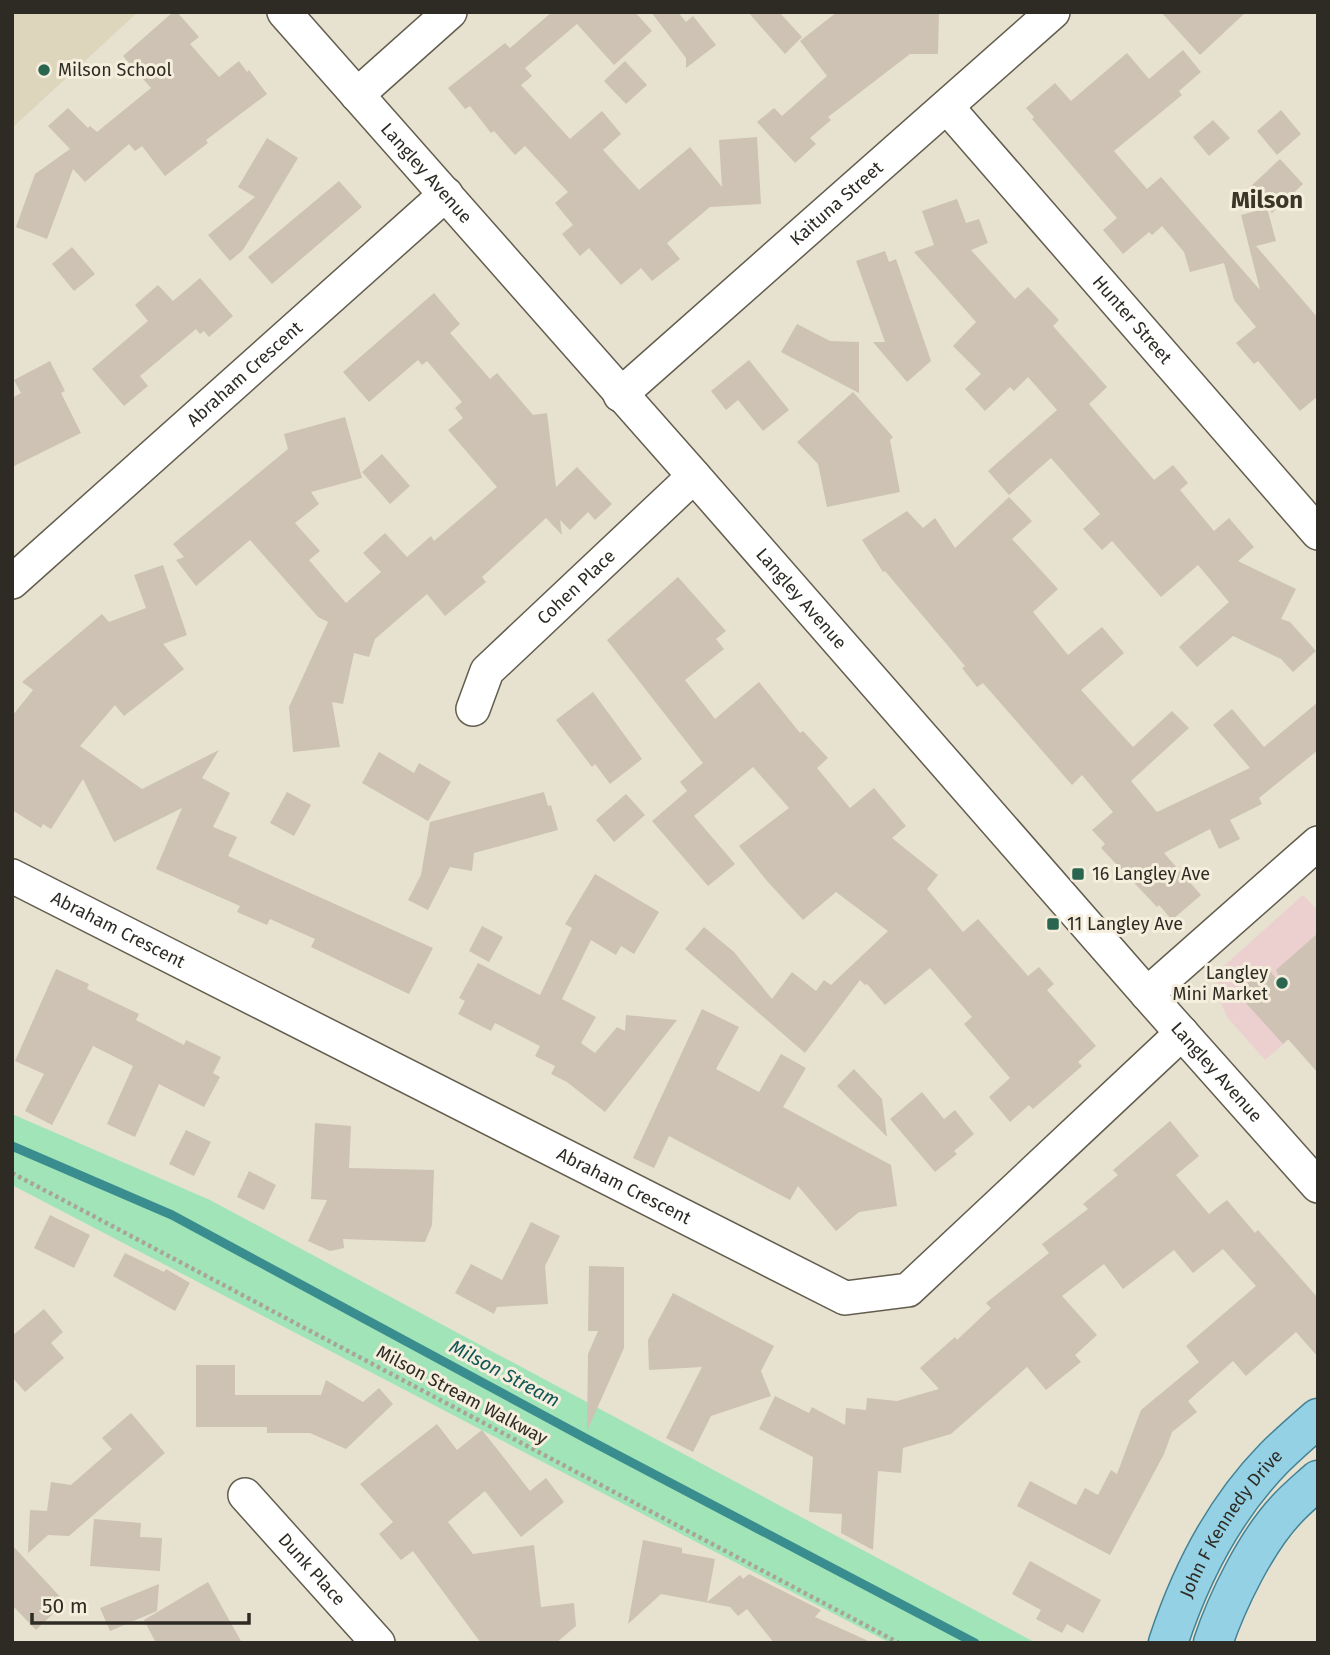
<svg xmlns="http://www.w3.org/2000/svg" width="1330" height="1655" font-family="'Fira Sans',sans-serif">
<style>
.commercial{fill:#ebd0cf}
.built{fill:#ded5bd}
.green{fill:#a0e4b8}
.lines{fill:none;stroke-linecap:round;stroke-linejoin:round}
.stream{stroke:#3a8d8e;stroke-width:9}
.building{fill:#cdc2b3}
.minor-casing{stroke:#635d4e;stroke-width:36}
.major-casing{stroke:#438395;stroke-width:41}
.path{stroke:#a9a497;stroke-width:4.5;stroke-dasharray:3.5 3.5;stroke-linecap:butt}
.minor{stroke:#fff;stroke-width:33}
.major{stroke:#95d1e4;stroke-width:38}
.poi-dot{fill:#2a654f;stroke:#f5eedd;stroke-width:2.5}
.labels{text-anchor:middle;stroke-width:6;stroke-linejoin:round;paint-order:stroke}
.poi-label{font-size:18px;fill:#2d2b24;stroke:#f5eedd;text-anchor:start}
.street-label{font-size:18px;fill:#2d2b24;stroke:#f5eedd}
.water-label{font-size:19px;font-style:italic;fill:#115557;stroke:#f5eedd}
.district-label{font-size:24px;font-weight:bold;fill:#3b3628;stroke:#f5eedd}
</style>
<rect width="100%" height="100%" fill="#e7e1d0"/>
<path class="commercial" d="M1303,895L1318,911V1014L1265,1060L1227,1017L1218,996L1217,972Z"/>
<path class="built" d="M12,12H138L12,128Z"/>
<path class="green" d="M12,1114L210,1200L1036,1643H890L12,1185Z"/>
<g class="lines">
<path class="stream" d="M12,1146L172,1215L587,1439L975,1643"/>
</g>
<path class="building" d="M173,12H177L199,37L190,44L219,77L239,61L247,72L249,70L267,94L206,140L208,143L165,176L142,146L135,151L129,144L85,182L73,169L47,239L16,227L35,174L70,149L48,126L68,108L88,128L90,126L97,132L151,88L123,56Z
M552,12H635L652,31L614,65L577,24L525,68L532,76L521,85L570,139L602,111L621,134L603,150L639,190L690,147L722,187L719,140L757,137L761,204L710,207L667,243L680,259L652,281L641,268L621,285L589,248L580,256L562,234L573,225L555,203L568,192L525,146L515,155L494,131L491,133L470,106L465,109L448,88L505,43L510,48Z
M651,12H678L686,22L693,16L716,45L686,68V58Z
M748,12H779L802,37L785,54Z
M837,12H939L938,54H910L828,117L831,120L810,138L816,144L795,163L757,122L774,108L782,116L827,76L800,41Z
M1161,12H1246L1200,55Z
M1183,50L1201,72L1179,91L1182,95L1114,151L1147,189L1161,177L1260,290L1241,215L1267,208L1276,241L1256,246L1318,318V396L1300,411L1258,361L1254,364L1236,343L1256,327L1234,300L1224,263L1190,272L1184,252L1162,226L1152,235L1149,232L1123,254L1103,230L1117,218L1032,119L1034,117L1026,108L1055,83L1071,101L1127,53L1149,79Z
M625,61L647,85L626,104L604,81Z
M1281,110L1301,134L1277,155L1257,131Z
M1213,120L1230,138L1209,156L1193,137Z
M267,138L298,158L243,250L230,261L208,235L255,197L238,187Z
M1280,159L1303,184L1272,213L1249,188Z
M339,181L362,207L272,284L248,257Z
M957,199L966,223L979,219L988,243L971,250L1015,299L1028,287L1059,320L1053,326L1107,387L1089,404L1154,480L1173,465L1188,483L1180,490L1214,531L1229,518L1254,547L1238,561L1296,589L1281,619L1290,622L1316,651L1293,672L1281,659L1233,636L1197,667L1179,647L1229,602L1198,565L1161,597L1112,541L1102,550L1083,529L1100,514L1051,458L1009,495L988,471L1057,410L1028,377L1014,391L1010,387L985,411L965,389L981,374L953,346L976,322L914,252L934,245L922,211Z
M72,247L95,274L74,291L52,264Z
M885,251L889,262L896,259L931,361L907,382L873,342H885L856,261Z
M200,278L233,316L209,337L204,331L200,334L196,329L140,376L148,386L124,406L92,369L148,321L135,305L158,285L173,301Z
M434,293L460,324L450,333L490,379L497,373L533,415L547,413L556,487L577,467L612,504L595,520L588,512L570,530L560,520L562,535L546,518L482,577L486,582L445,616L427,594L375,639L369,657L354,653L343,704L332,702L340,747L293,752L289,707L328,622L318,617L250,540L196,586L176,560L184,557L173,544L288,449L284,434L345,417L362,478L311,492L319,504L295,523L320,551L309,560L346,603L381,572L363,553L385,533L407,557L431,536L434,541L497,487L448,430L463,418L455,408L462,402L427,361L422,365L418,360L369,402L343,372Z
M797,324L830,341L859,342V393L781,352Z
M749,360L789,410L763,431L738,400L726,410L711,391Z
M50,361L65,391L61,393L81,433L12,467V398L21,393L14,380Z
M853,392L893,437L890,440L900,492L827,507L818,464L797,442Z
M382,454L410,486L390,504L362,472Z
M1009,497L1032,521L1012,539L1058,589L1033,612L1068,655L1102,627L1124,653L1081,690L1133,747L1172,711L1189,728L1131,781L1157,812L1250,768L1213,725L1232,709L1264,747L1318,702V750L1259,798L1262,804L1230,820L1240,839L1219,849L1210,829L1164,853L1201,895L1172,920L1159,905L1157,907L1101,848L1105,844L1092,830L1113,812L1082,775L1072,785L983,683L977,687L962,668L965,666L885,571L883,572L862,540L907,511L923,528L935,518L955,548Z
M163,565L187,635L163,644L184,669L124,716L115,705L80,746L142,789L219,750L202,778L230,793L213,827L237,837L228,856L433,948L409,994L311,947L315,939L270,919L267,925L237,912L240,906L156,869L182,808L114,842L83,779L51,829L43,824L41,828L12,810V716L33,690L22,682L102,614L109,622L146,608L134,575Z
M678,577L726,631L716,639L724,649L685,680L715,719L759,682L800,733L803,731L828,758L817,768L850,808L874,788L906,826L892,838L938,875L927,889L963,932L978,919L1028,976L1039,967L1054,984L1047,990L1096,1046L1078,1062L1082,1066L1033,1109L1029,1105L1010,1122L989,1097L1010,1078L964,1024L972,1017L930,968L885,1005L867,984L865,985L860,980L805,1053L685,949L704,927L734,952L772,999L792,972L816,991L824,980L831,985L888,931L836,892L803,920L767,881L739,846L789,808L753,767L694,816L735,864L708,886L652,821L687,791L680,782L703,763L607,640Z
M593,692L642,759L610,784L595,764L592,767L556,720Z
M379,752L414,773L419,763L451,782L428,821L362,783Z
M287,792L311,805L294,836L270,823Z
M544,792L548,806L551,805L558,830L474,853L472,871L450,867L428,910L408,900L421,875L430,822Z
M626,794L645,815L614,842L596,820Z
M595,874L659,912L634,954L621,946L616,955L591,940L562,999L596,1017L581,1043L595,1053L617,1027L625,1031L626,1015L677,1020L605,1112L567,1082L551,1074L555,1066L535,1056L540,1046L495,1023L491,1031L458,1014L465,1001L459,998L478,963L540,995L572,928L565,924Z
M482,926L503,937L489,962L469,951Z
M1318,933V1073L1288,1039L1283,1044L1236,992L1265,966L1284,987L1276,970Z
M56,969L89,984L87,989L139,1014L136,1020L184,1045L186,1040L221,1057L213,1073L220,1077L204,1107L159,1084L135,1137L107,1124L133,1066L93,1046L52,1125L25,1111L44,1074L15,1061Z
M702,1009L739,1027L716,1069L759,1092L781,1054L806,1068L783,1107L891,1165L897,1206L859,1212L836,1231L798,1186L790,1200L669,1136L654,1168L633,1158Z
M854,1069L882,1099L887,1137L837,1086Z
M922,1092L944,1119L955,1110L974,1134L954,1151L957,1154L935,1172L890,1119Z
M1170,1121L1199,1156L1176,1175L1209,1214L1227,1200L1255,1233L1258,1230L1318,1298V1357L1296,1332L1246,1376L1233,1361L1188,1401L1197,1412L1172,1432L1164,1454L1110,1555L1017,1506L1030,1481L1076,1505L1085,1488L1098,1495L1111,1470L1117,1474L1141,1410L1199,1362L1186,1346L1256,1286L1223,1249L1193,1273L1174,1250L1123,1289L1104,1264L1062,1296L1097,1335L1075,1355L1081,1362L1046,1390L1027,1367L951,1434L903,1448L901,1473L878,1471L873,1550L841,1533L842,1514L809,1512L813,1457L759,1429L775,1396L809,1413L812,1407L845,1425L846,1408L866,1410L867,1398L897,1401L939,1389L920,1368L955,1337L957,1340L991,1308L986,1303L1049,1253L1042,1244L1088,1209L1083,1204L1118,1175L1113,1170Z
M315,1123L351,1126L349,1168L434,1170L432,1225L425,1242L343,1239L344,1248L330,1251L308,1241L327,1200L311,1199Z
M186,1130L211,1142L194,1176L169,1164Z
M249,1171L276,1185L264,1210L237,1197Z
M50,1215L90,1235L74,1268L34,1248Z
M531,1222L560,1236L545,1266L548,1304L497,1307L494,1314L455,1293L471,1264L502,1280Z
M125,1253L164,1272L166,1269L190,1283L175,1311L113,1276Z
M589,1266L624,1267V1348L587,1431L588,1354L598,1331H588Z
M673,1293L774,1346L761,1371L771,1396L711,1416L693,1452L666,1438L702,1367L649,1370L648,1340Z
M44,1309L63,1332L51,1343L64,1358L25,1392L12,1377V1336Z
M196,1365H235V1395H321L326,1380L363,1402L379,1388L393,1404L346,1449L310,1433H267V1427H196Z
M131,1413L165,1453L69,1536L48,1535L28,1553L30,1510L47,1511L51,1482L71,1485L112,1449L102,1438Z
M437,1424L457,1450L482,1430L530,1491L546,1478L564,1502L521,1537L485,1491L448,1522L473,1554L534,1545L541,1607L574,1603L576,1626L556,1643H481L413,1551L401,1560L379,1534L393,1522L360,1484Z
M94,1519L141,1523L140,1537L162,1538L160,1571L90,1566Z
M643,1540L682,1548V1553L715,1559L707,1602L740,1575L743,1579L749,1574L821,1610L815,1617L873,1643H774L747,1609L738,1616L730,1607L661,1594L628,1624Z
M12,1545L65,1602L36,1630L12,1605Z
M1030,1561L1101,1600L1083,1633L1067,1624L1062,1633L1036,1619L1041,1610L1012,1594Z
M208,1582L242,1643H156L144,1620Z
M159,1584L157,1611L110,1631L100,1608Z"/>
<g class="lines">
<g class="minor-casing">
<g id="minor">
<path id="s1" d="M284,12L694,476L1147,994L1318,1186"/>
<path d="M357,95L450,12"/>
<path id="s2" d="M947,107L1318,533"/>
<path id="s3" d="M620,395L1053,12"/>
<path id="s4" d="M12,582L446,194"/>
<path id="s5" d="M473,709L487,671L694,476"/>
<path id="s6" d="M12,876L845,1298L908,1290L1182,1033"/>
<path d="M1147,994L1318,843"/>
<path id="s7" d="M245,1495L378,1643"/>
</g>
</g>
<g class="major-casing">
<g id="major">
<path id="s8" d="M1168,1643C1190,1576 1224,1509 1274,1458C1288,1444 1303,1431 1318,1418"/>
<path d="M1213,1643C1227,1601 1256,1542 1286,1510C1296,1499 1307,1490 1318,1480"/>
</g>
</g>
<path class="path" d="M12,1173L899,1643"/>
<use href="#minor" class="minor"/>
<use href="#major" class="major"/>
</g>
<g class="poi-dot">
<circle cx="44" cy="70" r="7"/>
<rect x="1071" y="867" width="14" height="14" rx="3.5"/>
<rect x="1046" y="917" width="14" height="14" rx="3.5"/>
<circle cx="1282" cy="983" r="7"/>
</g>
<g class="labels">
<g class="poi-label">
<text x="58" y="76">Milson School</text>
<text x="1092" y="880">16 Langley Ave</text>
<text x="1067" y="930">11 Langley Ave</text>
<text x="1268" y="979" text-anchor="end">Langley<tspan x="1268" dy="21">Mini Market</tspan></text>
</g>
<g class="street-label">
<text dy="6" stroke="none"><textPath href="#s1" startOffset="215">Langley Avenue</textPath></text>
<text dy="6" stroke="none"><textPath href="#s3" startOffset="289">Kaituna Street</textPath></text>
<text dy="6" stroke="none"><textPath href="#s2" startOffset="282">Hunter Street</textPath></text>
<text dy="6" stroke="none"><textPath href="#s4" startOffset="312">Abraham Crescent</textPath></text>
<text dy="6" stroke="none"><textPath href="#s5" startOffset="163">Cohen Place</textPath></text>
<text dy="6" stroke="none"><textPath href="#s1" startOffset="782">Langley Avenue</textPath></text>
<text dy="6" stroke="none"><textPath href="#s6" startOffset="119">Abraham Crescent</textPath></text>
<text dy="6" stroke="none"><textPath href="#s1" startOffset="1412">Langley Avenue</textPath></text>
<text dy="6" stroke="none"><textPath href="#s6" startOffset="686">Abraham Crescent</textPath></text>
<text transform="translate(462 1395) rotate(28)" y="6">Milson Stream Walkway</text>
<text dy="6" stroke="none"><textPath href="#s8" startOffset="136">John F Kennedy Drive</textPath></text>
<text dy="6" stroke="none"><textPath href="#s7" startOffset="100">Dunk Place</textPath></text>
</g>
<g class="water-label">
<text transform="translate(505 1373) rotate(28)" y="7">Milson Stream</text>
</g>
<g class="district-label">
<text x="1267" y="208">Milson</text>
</g>
</g>
<rect width="1330" height="1655" fill="none" stroke="#2d2b24" stroke-width="28"/>
<path d="M32 1613v10h217v-10" fill="none" stroke="#2d2b24" stroke-width="3.5"/>
<text x="42" y="1613" font-size="21" fill="#2d2b24" stroke="#f5eedd" stroke-width="5" paint-order="stroke">50 m</text>
</svg>
